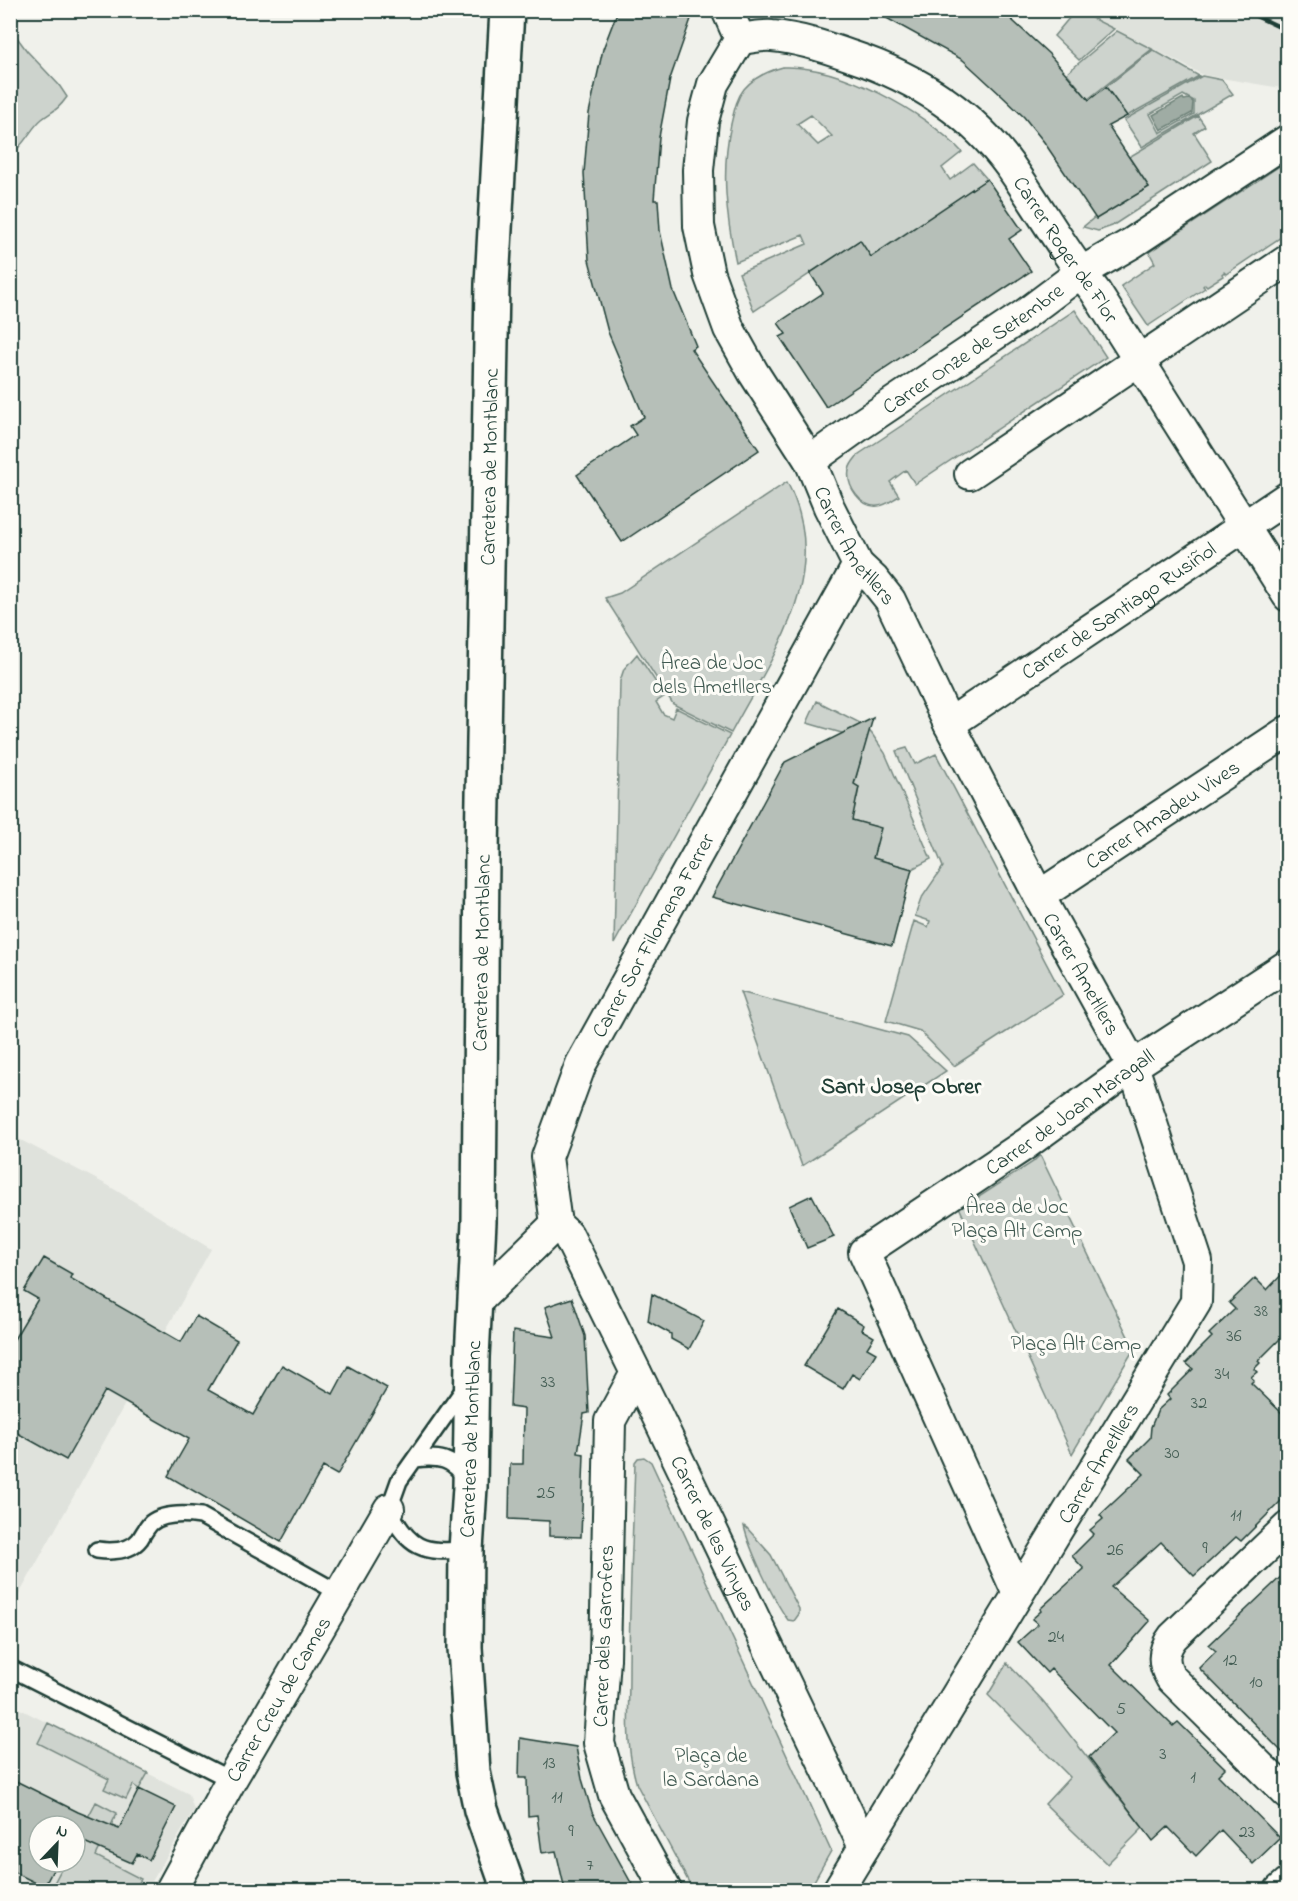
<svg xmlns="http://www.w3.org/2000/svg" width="1298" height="1901" font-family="'Indie Flower',sans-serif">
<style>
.built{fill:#dfe2dc;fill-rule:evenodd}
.green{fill:#cdd3cd;stroke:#768880;stroke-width:1.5;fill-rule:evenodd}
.water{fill:#9faca4;stroke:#6c8077;stroke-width:1.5}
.building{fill:#b6bfb8;stroke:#1f3d34;stroke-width:1.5}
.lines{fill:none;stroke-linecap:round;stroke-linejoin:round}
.lane-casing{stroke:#1f3d34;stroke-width:20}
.street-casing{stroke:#1f3d34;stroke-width:34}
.secondary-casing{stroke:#1f3d34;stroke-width:38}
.lane{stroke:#fdfcf7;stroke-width:15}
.street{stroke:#fdfcf7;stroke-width:30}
.secondary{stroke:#fdfcf7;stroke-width:33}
.rail{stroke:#1f3d34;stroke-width:4.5}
.labels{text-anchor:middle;stroke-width:6;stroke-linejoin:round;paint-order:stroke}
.number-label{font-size:18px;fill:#455e55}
.street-label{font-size:21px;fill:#1f3d34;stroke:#fdfcf7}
.park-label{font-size:21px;fill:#425b53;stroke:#fdfcf7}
.neighbourhood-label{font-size:22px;font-weight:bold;fill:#1f3d34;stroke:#fdfcf7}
</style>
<rect width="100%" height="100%" fill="#f0f1eb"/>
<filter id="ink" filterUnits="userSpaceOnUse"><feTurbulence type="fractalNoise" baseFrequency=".0167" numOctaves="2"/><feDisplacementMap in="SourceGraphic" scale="12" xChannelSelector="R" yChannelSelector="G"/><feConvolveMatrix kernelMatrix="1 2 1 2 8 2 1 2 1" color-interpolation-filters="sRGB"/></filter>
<g filter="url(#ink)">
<path class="built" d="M1082,11H1287V89L1203,75Z
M11,1135L109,1186L211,1249L11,1609Z
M10,1704L189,1794L194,1810L147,1890H11ZM39,1826H75V1862H39Z"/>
<path class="green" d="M1076,10L1114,29L1079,60L1054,36Z
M10,28L27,51L59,85L67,97C57,111 54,110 42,119C30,129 24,146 11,154Z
M1117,31L1152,49L1088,99L1067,73Z
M1153,50L1199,76L1127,116L1106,87Z
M783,67C840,65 924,111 962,152L942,168L950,180L973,163L987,179L870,257L859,241L754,311L739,273L807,244L803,235L736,262C726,216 721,170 731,124C734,112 736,99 744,89C754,77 768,71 783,67ZM811,115L832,136L818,145L797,124Z
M1202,76L1222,80L1233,94L1142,147L1124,120ZM1183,95L1194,101V114L1160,133L1150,114Z
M1198,116L1205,126L1194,133L1212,161L1112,226L1098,231L1083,227L1095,217L1096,219L1149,187L1129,157Z
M1287,161V233L1226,274L1224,272L1222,274L1223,276L1207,286L1205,284L1203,286L1205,288L1148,326L1121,286L1155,263L1149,252Z
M1075,310L1106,357L915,484L906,470L890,482L899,496C892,500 886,506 878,506C861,508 846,486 849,470C850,464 855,459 859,454Z
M787,482C835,574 773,654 731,733L673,704L605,598L620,593Z
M637,654L665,696L656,702L663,714L672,718L676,708L730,735L614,944L620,681L624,669Z
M817,701L864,725L872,734L885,753L931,859L912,869L873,858L880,828L845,818L857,798L859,787L854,785L866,740L807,723Z
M907,748L915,764L936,754L1063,995L954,1066L920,1031L886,1021L914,921L928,927L930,921L915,916L921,899L943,867L896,751Z
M740,992L908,1037L946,1071L802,1166Z
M1040,1155L1134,1349L1072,1454L959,1207L968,1204L1033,1162Z
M644,1457L651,1462L831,1851L809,1890H693L637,1785C625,1746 629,1714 629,1675C629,1604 633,1533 635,1462L638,1458Z
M744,1526L747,1528L771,1555L799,1609V1614L794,1621L788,1620C774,1601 749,1549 744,1526Z
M1007,1663L1043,1701L1143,1828L1107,1864L1045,1804L1070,1777L988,1695Z
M48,1723L148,1773L139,1789L133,1785L126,1799L104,1789L109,1779L38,1743Z
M96,1802L117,1813L96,1856L141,1879L135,1890H53V1885L65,1862H75V1842Z"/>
<path class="water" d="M1183,98L1184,100L1189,99L1193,102L1192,113L1161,130L1153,115Z"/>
<path class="building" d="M618,10H673L691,19L670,79L659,137L654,200H658L660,231L673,290L696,346L691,349L759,450L622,542L577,475L636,435L630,426L644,417L608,332L589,260L584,173L589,113L603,49Z
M872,10H1001L1049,54L1089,100L1106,87L1127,116L1108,126L1149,187L1096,219L1044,142L1024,117L1002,96L963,60Z
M987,179L1022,230L1009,239L1031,271L826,407L780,337L786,334L778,323L823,293L810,273L860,240L871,257Z
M873,718L854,784L859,787L852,820L881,828L873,858L912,869L892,946L712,897L785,762Z
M812,1195L834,1237L807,1248L789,1206Z
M44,1258L72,1274L70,1278L181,1342L196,1316L237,1340L208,1390L253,1415L282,1365L333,1394L348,1366L387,1388L337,1475L323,1467L281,1542L168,1476L189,1439L105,1391L66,1460L10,1429V1346L38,1299L24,1291Z
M1287,1269V1332L1258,1361L1260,1363L1254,1369L1257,1372L1251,1377L1254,1380L1251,1383L1287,1418V1495L1241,1541L1236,1537L1194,1576L1161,1542L1111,1587L1150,1621L1111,1665L1173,1726L1178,1722L1225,1768L1218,1775L1280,1838L1253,1864L1221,1830L1196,1856L1168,1827L1153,1841L1089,1757L1114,1733L1051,1669L1047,1673L1018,1642L1038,1624L1032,1619L1041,1611L1040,1609L1084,1569L1072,1556L1094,1534L1090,1530L1103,1519L1100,1515L1144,1474L1129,1459L1150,1438L1151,1427L1158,1410L1170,1399L1167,1395L1193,1369L1186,1363L1212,1337L1209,1334L1235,1309L1229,1303L1255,1278L1267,1290Z
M652,1294L704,1321L689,1349L671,1339V1334L648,1321Z
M572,1298L585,1336L589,1413L584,1414L578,1453L584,1454L581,1537L549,1536V1521L509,1519L510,1464H523L524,1409L510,1407L513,1331L555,1337L545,1307Z
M838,1309L864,1325L862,1330L874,1337L867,1348L876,1353L860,1379L852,1374L843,1389L804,1366Z
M1287,1571V1757L1199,1668L1216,1651L1209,1645Z
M520,1738L576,1747L582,1779L592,1812L635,1890H565L556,1851L542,1853L537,1815L528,1816L527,1778H519Z
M10,1778L78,1812L119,1829L139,1789L176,1807L149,1860L137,1854L132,1863L75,1838V1826H39V1862H57L44,1887L10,1870Z"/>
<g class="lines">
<g class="lane-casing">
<path id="lane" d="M415,1459C437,1456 454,1458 465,1479
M97,1550C112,1552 130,1552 140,1539C143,1534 147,1527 151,1523C163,1513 186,1514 201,1516L339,1593
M466,1550C422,1553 409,1549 389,1509L399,1481L466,1386
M10,1668L231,1780"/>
</g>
<g class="street-casing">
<g id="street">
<path d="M727,10L740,39"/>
<path id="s1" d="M740,39L713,84L703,121L698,170L699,226L709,274L729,329L753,372L810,461L829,507L858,565L874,580L890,600L949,724L1039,896L1133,1066L1197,1261L1196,1302L838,1890"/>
<path id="s2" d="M740,39C750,38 762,35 772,36C799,38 826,47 851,56C914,77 971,112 1010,166C1039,207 1064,252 1095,291L1288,596"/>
<path id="s3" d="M810,461L860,425L1024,315L1080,273L1132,243L1288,140"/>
<path d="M970,474L1288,260"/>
<path id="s4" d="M949,724L1288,497"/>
<path id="s5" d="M1039,896L1288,731"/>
<path id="s6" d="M556,1224L547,1157L581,1064L858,565"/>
<path id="s7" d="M556,1224L568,1235L652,1405L864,1847"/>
<path d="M476,1302L556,1224"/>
<path d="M636,1373L610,1421L605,1659L599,1743L614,1795L666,1890"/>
<path d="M1288,1527L1173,1637C1162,1651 1162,1663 1171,1678L1288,1794"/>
<path id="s8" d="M1018,1594L864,1252L1026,1144L1133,1066L1288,965"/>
<path id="s9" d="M171,1890L231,1780L389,1509"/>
<path d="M1280,1890L1288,1883"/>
</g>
</g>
<g class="secondary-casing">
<path id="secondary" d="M507,10L492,284L482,854L479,1222L472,1357L470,1487L466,1550L465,1648L473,1772L481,1810L509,1890"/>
</g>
<use href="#lane" class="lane"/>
<use href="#street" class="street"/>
<use href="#secondary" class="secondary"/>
<path class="rail" d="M1243,10L1288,31"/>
</g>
</g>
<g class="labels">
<g class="number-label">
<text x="1261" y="1316">38</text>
<text x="1234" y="1341">36</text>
<text x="1222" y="1379">34</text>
<text x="548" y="1387">33</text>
<text x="1199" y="1408">32</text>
<text x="1172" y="1458">30</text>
<text x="546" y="1498">25</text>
<text x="1236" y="1520">11</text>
<text x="1205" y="1553">9</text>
<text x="1115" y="1555">26</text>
<text x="1056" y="1642">24</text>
<text x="1230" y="1665">12</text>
<text x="1256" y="1687">10</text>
<text x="1121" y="1714">5</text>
<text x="1163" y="1759">3</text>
<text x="549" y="1768">13</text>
<text x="1193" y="1782">1</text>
<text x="557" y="1802">11</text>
<text x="571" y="1836">9</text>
<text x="1247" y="1837">23</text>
<text x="590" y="1870">7</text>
</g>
<g class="street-label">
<text dy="7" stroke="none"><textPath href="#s2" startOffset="411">Carrer Roger de Flor</textPath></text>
<text dy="7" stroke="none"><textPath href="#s3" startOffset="198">Carrer Onze de Setembre</textPath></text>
<text transform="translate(489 467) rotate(-89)" y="7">Carretera de Montblanc</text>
<text dy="7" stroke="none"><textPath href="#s1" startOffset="555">Carrer Ametllers</textPath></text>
<text dy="7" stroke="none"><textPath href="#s4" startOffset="204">Carrer de Santiago Rusiñol</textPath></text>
<text dy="7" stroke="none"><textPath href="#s5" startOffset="148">Carrer Amadeu Vives</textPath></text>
<text dy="7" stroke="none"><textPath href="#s6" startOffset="314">Carrer Sor Filomena Ferrer</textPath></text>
<text transform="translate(481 953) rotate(-89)" y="7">Carretera de Montblanc</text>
<text dy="7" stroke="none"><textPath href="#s1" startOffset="1041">Carrer Ametllers</textPath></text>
<text dy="7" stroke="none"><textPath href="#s8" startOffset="624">Carrer de Joan Maragall</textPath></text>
<text transform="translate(470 1439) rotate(-88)" y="7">Carretera de Montblanc</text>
<text transform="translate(1098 1463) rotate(-59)" y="7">Carrer Ametllers</text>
<text dy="7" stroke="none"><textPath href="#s7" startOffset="348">Carrer de les Vinyes</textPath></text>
<text transform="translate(603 1636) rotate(-88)" y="7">Carrer dels Garrofers</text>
<text dy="7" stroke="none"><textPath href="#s9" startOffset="219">Carrer Creu de Cames</textPath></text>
</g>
<g class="park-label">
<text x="712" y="669">Àrea de Joc<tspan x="712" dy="24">dels Ametllers</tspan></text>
<text x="1017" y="1213">Àrea de Joc<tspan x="1017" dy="24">Plaça Alt Camp</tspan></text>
<text x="1076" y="1350">Plaça Alt Camp</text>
<text x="711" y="1762">Plaça de<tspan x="711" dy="24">la Sardana</tspan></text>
</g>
<g class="neighbourhood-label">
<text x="901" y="1093">Sant Josep Obrer</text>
</g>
</g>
<rect width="1298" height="1901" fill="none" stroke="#fdfcf7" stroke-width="36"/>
<rect x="18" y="18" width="1262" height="1865" fill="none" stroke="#1f3d34" stroke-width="2" filter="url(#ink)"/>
<g transform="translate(57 1844) rotate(23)"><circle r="28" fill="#fdfcf7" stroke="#a4b0a9" stroke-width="1.5"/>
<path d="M0-4.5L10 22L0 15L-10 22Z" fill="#1f3d34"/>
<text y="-9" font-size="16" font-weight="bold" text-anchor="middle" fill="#1f3d34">N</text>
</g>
</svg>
